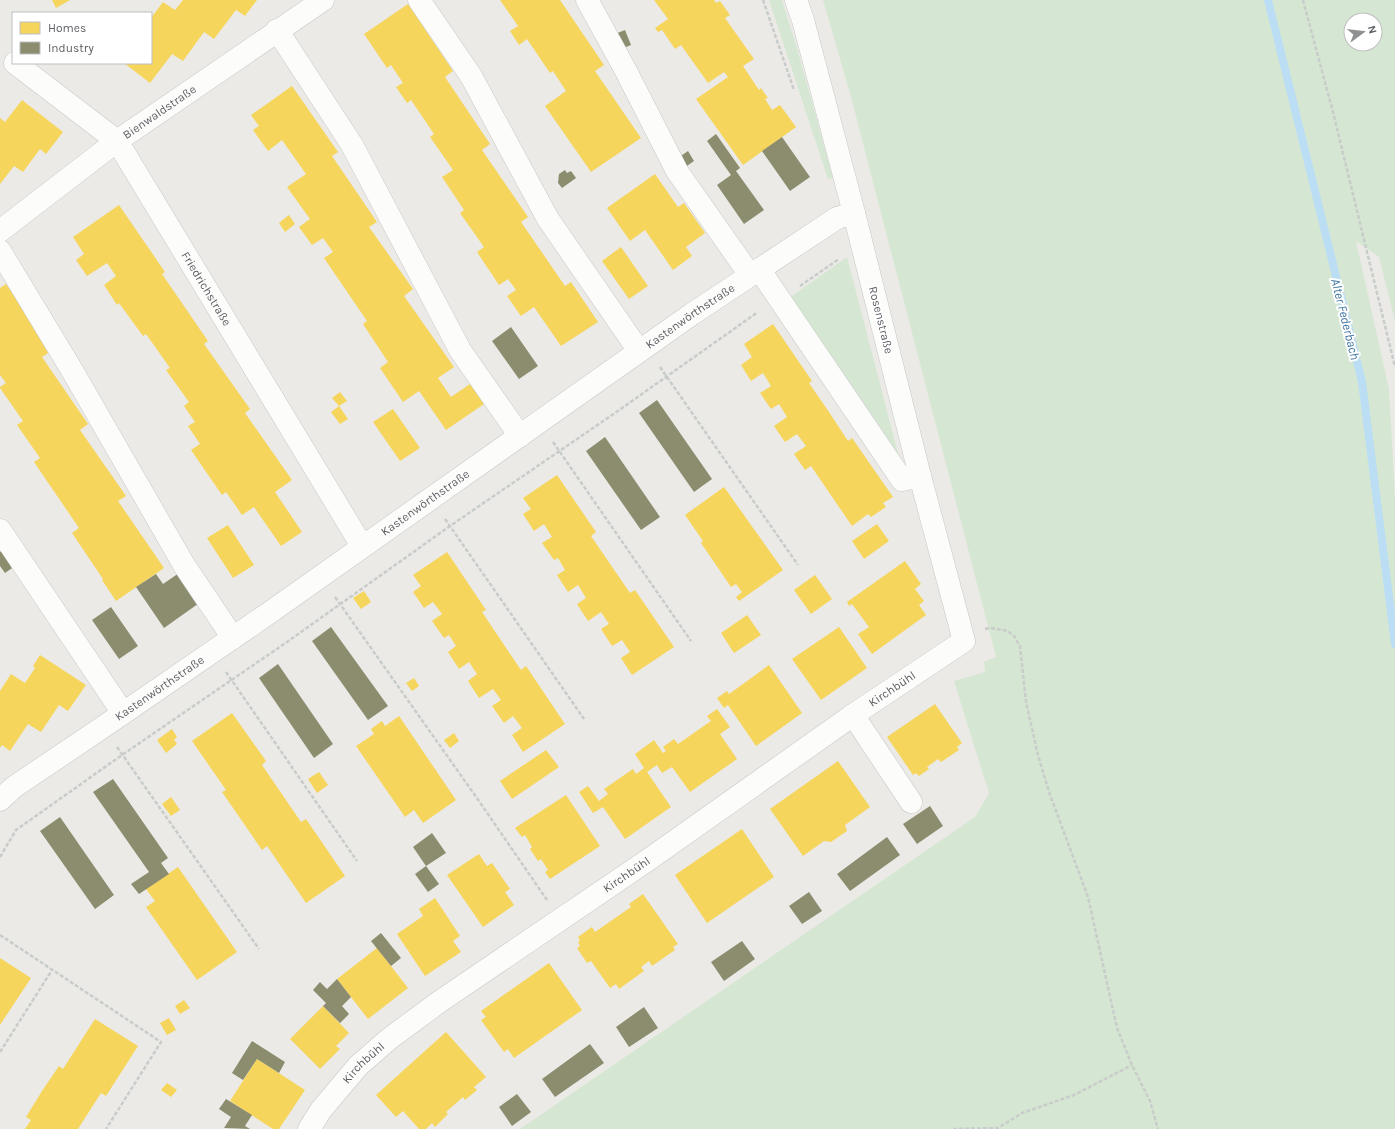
<svg xmlns="http://www.w3.org/2000/svg" width="1395" height="1129" font-family="Karla,sans-serif">
<style>
.green{fill:#d5e7d2;fill-rule:evenodd}
.homes{fill:#f6d55c}
.industry{fill:#8c8c6e}
.lines{fill:none;stroke-linecap:round;stroke-linejoin:round}
.stream{stroke:#bbdef4;stroke-width:8}
.minor-casing{stroke:#c8c8c8;stroke-width:23}
.path{stroke:#c8ccca;stroke-width:2.5;stroke-dasharray:4 2;stroke-linecap:butt}
.minor{stroke:#fcfcfb;stroke-width:22}
.labels{text-anchor:middle;stroke-width:4;stroke-linejoin:round;paint-order:stroke}
.street-label{font-size:12px;fill:#5c5f63;stroke:#fff}
.water-label{font-size:13px;font-style:italic;fill:#4175a3;stroke:#fff}
</style>
<rect width="100%" height="100%" fill="#ebeae6"/>
<path class="green" d="M769,0H782L798,52L833,178L828,179Z
M823,0H1395V321L1379,257L1356,241L1389,389L1395,497V1129H520L975,817L989,793L954,681L985,672L984,662L996,657L851,97ZM1351,20H1375V44H1351Z
M847,257L900,461L785,301Z"/>
<path class="homes" d="M52,0H70L56,8Z
M183,0H257L245,16L236,10L214,39L204,32L183,61L172,54L150,83L124,63H151V18L163,2L175,10Z
M500,0H560L604,65L595,71L641,138L591,172L545,106L566,91L553,71L550,73L527,39L519,45L510,31L518,26Z
M654,0H714L716,3L720,1L730,15L725,18L754,59L743,66L759,90L761,88L768,98L765,99L772,110L780,105L796,127L743,165L696,99L728,77L724,72L708,83L681,45L675,49L662,30L658,32L655,28L668,19Z
M408,4L453,71L445,77L490,144L482,150L528,217L521,222L565,286L571,282L598,322L561,346L534,307L521,316L507,296L516,290L508,279L499,285L477,252L484,247L460,213L464,210L442,177L453,170L430,137L434,134L411,100L407,103L396,87L403,83L391,65L387,68L364,34Z
M292,86L338,152L332,156L377,222L369,227L413,289L404,296L454,367L438,378L451,397L470,384L484,404L446,430L419,391L403,402L380,368L388,362L363,324L367,321L324,258L333,252L323,238L312,245L299,227L310,219L287,187L306,174L282,140L268,151L253,130L259,126L251,115Z
M22,100L63,132L46,154L40,149L23,172L14,166L0,184V118L5,122Z
M655,174L678,207L684,203L705,233L686,247L692,256L673,270L645,230L630,241L607,208Z
M119,205L165,272L162,274L208,341L204,344L250,409L245,413L292,480L275,492L302,532L281,546L254,507L242,515L226,492L222,495L191,450L200,444L188,426L195,422L184,406L189,402L166,370L170,368L146,334L143,336L119,303L117,305L104,285L116,276L107,263L87,276L76,260L84,254L73,237Z
M289,215L295,224L285,232L279,223Z
M621,247L648,286L629,299L602,261Z
M6,284L51,351L42,357L88,424L80,430L126,496L118,501L164,568L116,601L102,580L103,579L72,533L79,528L34,462L40,458L17,425L23,421L0,388V387L6,383L0,375V288Z
M773,324L812,381L809,383L829,412L848,441L852,438L893,497L883,503L886,507L871,517L868,514L852,526L811,466L805,470L794,454L806,446L797,434L785,442L774,426L787,417L779,404L771,409L760,393L771,386L763,373L751,381L741,365L752,357L744,344Z
M340,392L347,401L339,406L348,419L340,424L331,412L339,406L332,398Z
M393,409L420,448L400,461L373,422Z
M557,475L596,532L591,536L630,593L635,590L674,647L632,675L621,658L630,652L622,640L612,646L601,629L609,624L601,612L588,621L577,604L586,598L578,585L568,592L557,575L565,570L558,558L554,560L542,543L552,537L544,524L534,531L523,514L531,509L523,498Z
M724,487L783,570L739,601L736,597L742,592L736,584L731,587L701,543L703,541L685,515Z
M877,524L889,541L864,559L852,541Z
M228,525L254,565L233,578L207,538Z
M447,552L486,610L482,612L521,670L526,666L565,724L523,752L512,735L522,728L513,716L504,723L492,706L501,700L493,689L479,698L468,681L477,674L469,662L459,669L448,652L456,646L449,635L444,638L432,621L442,614L433,602L424,608L413,592L421,586L413,575Z
M905,561L921,584L915,589L924,601L919,605L926,615L872,654L858,634L869,627L852,604L849,606L847,602Z
M815,575L832,599L811,614L794,590Z
M364,591L371,602L361,609L353,598Z
M747,615L761,635L734,653L721,633Z
M839,627L867,668L821,700L792,659Z
M40,655L86,685L68,711L59,705L41,732L28,724L10,751L2,745L0,748V691L11,674L25,683L35,668L33,666Z
M769,665L802,713L756,746L728,705L724,708L717,698L727,691L729,694Z
M414,678L419,686L412,691L406,683Z
M935,704L962,743L957,747L959,750L941,762L938,759L927,767L929,769L919,776L916,773L913,775L887,737Z
M717,709L730,727L720,734L737,759L690,792L672,767L662,773L657,765L647,772L671,807L625,839L603,807L593,813L579,792L588,786L599,801L608,794L604,789L633,769L636,774L644,768L635,754L654,740L663,753L666,751L663,747L674,739L678,744L711,721L707,716Z
M232,713L266,761L262,765L301,822L306,819L345,876L306,903L267,846L262,850L222,792L226,790L192,741Z
M399,716L456,800L423,823L414,810L405,817L356,746L374,734L371,729L382,721L385,726Z
M172,729L177,737L174,740L177,744L166,753L157,740Z
M454,733L459,741L450,748L444,740Z
M546,750L559,767L512,799L500,781Z
M838,761L870,807L845,825L847,831L831,842L824,841L803,856L770,809Z
M319,772L328,785L317,793L308,779Z
M566,795L600,846L550,879L545,872L548,870L541,859L538,861L530,849L532,847L525,835L522,837L515,828Z
M171,797L180,810L171,816L162,804Z
M742,829L774,877L707,923L675,875Z
M479,854L487,866L492,863L510,889L505,892L514,905L483,927L447,875Z
M178,867L237,952L197,980L146,907L155,901L146,889Z
M643,894L678,944L673,947L675,950L652,966L649,961L641,967L644,971L619,989L616,984L610,988L591,961L587,963L577,948L580,946L578,942L580,941L578,937L592,927L595,932L631,907L629,904Z
M435,898L460,936L453,941L461,952L425,976L397,934L423,916L419,909Z
M377,948L408,988L368,1019L337,979Z
M0,958L31,978L0,1025Z
M549,963L582,1010L514,1058L508,1049L504,1052L481,1020L486,1017L481,1011Z
M184,1000L190,1008L180,1014L175,1006Z
M323,1006L349,1033L336,1046L340,1049L320,1069L290,1039Z
M169,1018L176,1030L167,1035L160,1023Z
M95,1019L138,1046L106,1096L101,1093L78,1129H25L31,1120L26,1117L42,1091L59,1066L63,1069Z
M446,1032L486,1077L474,1087L477,1090L465,1100L463,1097L446,1112L448,1114L435,1127L432,1123L426,1129H419L403,1111L396,1117L376,1095Z
M257,1059L305,1090L279,1129H273L230,1101Z
M167,1083L177,1090L171,1097L161,1090Z"/>
<path class="industry" d="M625,30L631,45L621,49L615,34Z
M716,134L740,168L736,171L764,210L744,224L717,185L731,175L707,141Z
M782,137L810,177L790,191L762,151Z
M688,151L694,161L684,168L678,158Z
M565,170L567,173L571,171L576,178L562,188L558,183L559,174Z
M511,327L538,366L519,379L492,341Z
M657,400L712,479L694,492L639,413Z
M605,437L660,517L641,530L586,451Z
M3,550L15,566L5,573L0,566V552Z
M182,571L202,601L164,628L136,587L156,574L163,584Z
M111,607L138,646L119,659L92,620Z
M331,627L388,706L368,720L312,641Z
M278,664L333,744L314,758L259,678Z
M113,779L168,858L161,863L169,874L139,894L131,884L149,872L93,792Z
M930,806L943,826L917,844L903,824Z
M60,817L114,895L95,909L40,831Z
M432,833L446,853L426,866L413,847Z
M887,837L900,855L850,891L837,874Z
M426,866L439,884L428,892L415,874Z
M809,892L822,911L802,924L789,906Z
M381,933L401,958L391,966L371,941Z
M742,941L755,959L724,981L711,962Z
M337,979L351,997L342,1006L349,1014L340,1023L323,1006L326,1003L313,990L320,982L327,989Z
M644,1007L658,1028L629,1047L616,1027Z
M252,1041L285,1062L279,1073L257,1059L243,1080L232,1073Z
M590,1044L604,1063L555,1097L542,1079Z
M517,1094L531,1112L512,1126L499,1107Z
M226,1099L252,1115L245,1126L250,1129L224,1128L231,1117L219,1109Z"/>
<g class="lines">
<path class="stream" d="M1268,0L1362,382L1395,644"/>
<g class="minor-casing">
<g id="minor">
<path d="M419,0L471,76L548,219L639,351"/>
<path d="M587,0L626,71L677,171L750,275"/>
<path d="M277,30L352,145L460,350L520,436"/>
<path id="s1" d="M15,63L117,141L362,546"/>
<path id="s2" d="M0,231L117,141L323,0"/>
<path d="M0,251L73,372L184,565L233,638"/>
<path d="M759,269L902,480L920,476"/>
<path d="M0,530L123,713"/>
<path d="M853,715L911,802"/>
<path id="s3" d="M0,800L14,787L103,727L269,613L692,314L837,218L854,213"/>
<path id="s4" d="M309,1129L321,1110L358,1066L389,1039L439,1002L648,860L853,715L964,641L920,476L854,213L803,20L796,0"/>
</g>
</g>
<path class="path" d="M763,0L794,90
M1303,0L1333,112L1395,367
M800,286L839,259
M660,367L798,565
M553,442L691,641
M445,519L584,719
M335,597L479,801L547,900
M985,629L991,628L1008,631L1014,636L1020,646L1026,702L1038,755L1049,792L1088,897L1117,1028L1132,1065L1150,1101L1158,1129
M226,672L357,861
M117,747L259,949
M0,857L16,830L122,755L287,642L450,526L615,413L758,312
M0,935L161,1042L106,1129
M0,1052L52,970
M953,1129L998,1128L1022,1113L1074,1095L1132,1065"/>
<use href="#minor" class="minor"/>
</g>
<g class="labels">
<g class="street-label">
<text dy="4" stroke="none"><textPath href="#s2" startOffset="199">Bienwaldstraße</textPath></text>
<text dy="4" stroke="none"><textPath href="#s1" startOffset="301">Friedrichstraße</textPath></text>
<text dy="4" stroke="none"><textPath href="#s3" startOffset="843">Kastenwörthstraße</textPath></text>
<text transform="translate(881 320) rotate(76)" y="4">Rosenstraße</text>
<text dy="4" stroke="none"><textPath href="#s3" startOffset="519">Kastenwörthstraße</textPath></text>
<text dy="4" stroke="none"><textPath href="#s3" startOffset="195">Kastenwörthstraße</textPath></text>
<text dy="4" stroke="none"><textPath href="#s4" startOffset="734">Kirchbühl</textPath></text>
<text dy="4" stroke="none"><textPath href="#s4" startOffset="410">Kirchbühl</textPath></text>
<text dy="4" stroke="none"><textPath href="#s4" startOffset="86">Kirchbühl</textPath></text>
</g>
<g class="water-label">
<text transform="translate(1346 319) rotate(76)" y="5">Alter Federbach</text>
</g>
</g>
<rect x="12" y="12" width="140" height="52" fill="#ffffff" stroke="#bebfc1"/>
<rect x="20" y="22" width="20" height="12" fill="#f6d55c" stroke="#bebfc1"/>
<text x="48" y="32" font-size="12" fill="#5c5f63">Homes</text>
<rect x="20" y="42" width="20" height="12" fill="#8c8c6e" stroke="#bebfc1"/>
<text x="48" y="52" font-size="12" fill="#5c5f63">Industry</text>
<g transform="translate(1363 32) rotate(75)"><circle r="19" fill="#ffffff" stroke="#bebfc1"/>
<path d="M0-3L7 15L0 10L-7 15Z" fill="#8e9091"/>
<text y="-6" font-size="11" font-weight="bold" text-anchor="middle" fill="#5c5f63">N</text>
</g>
</svg>
